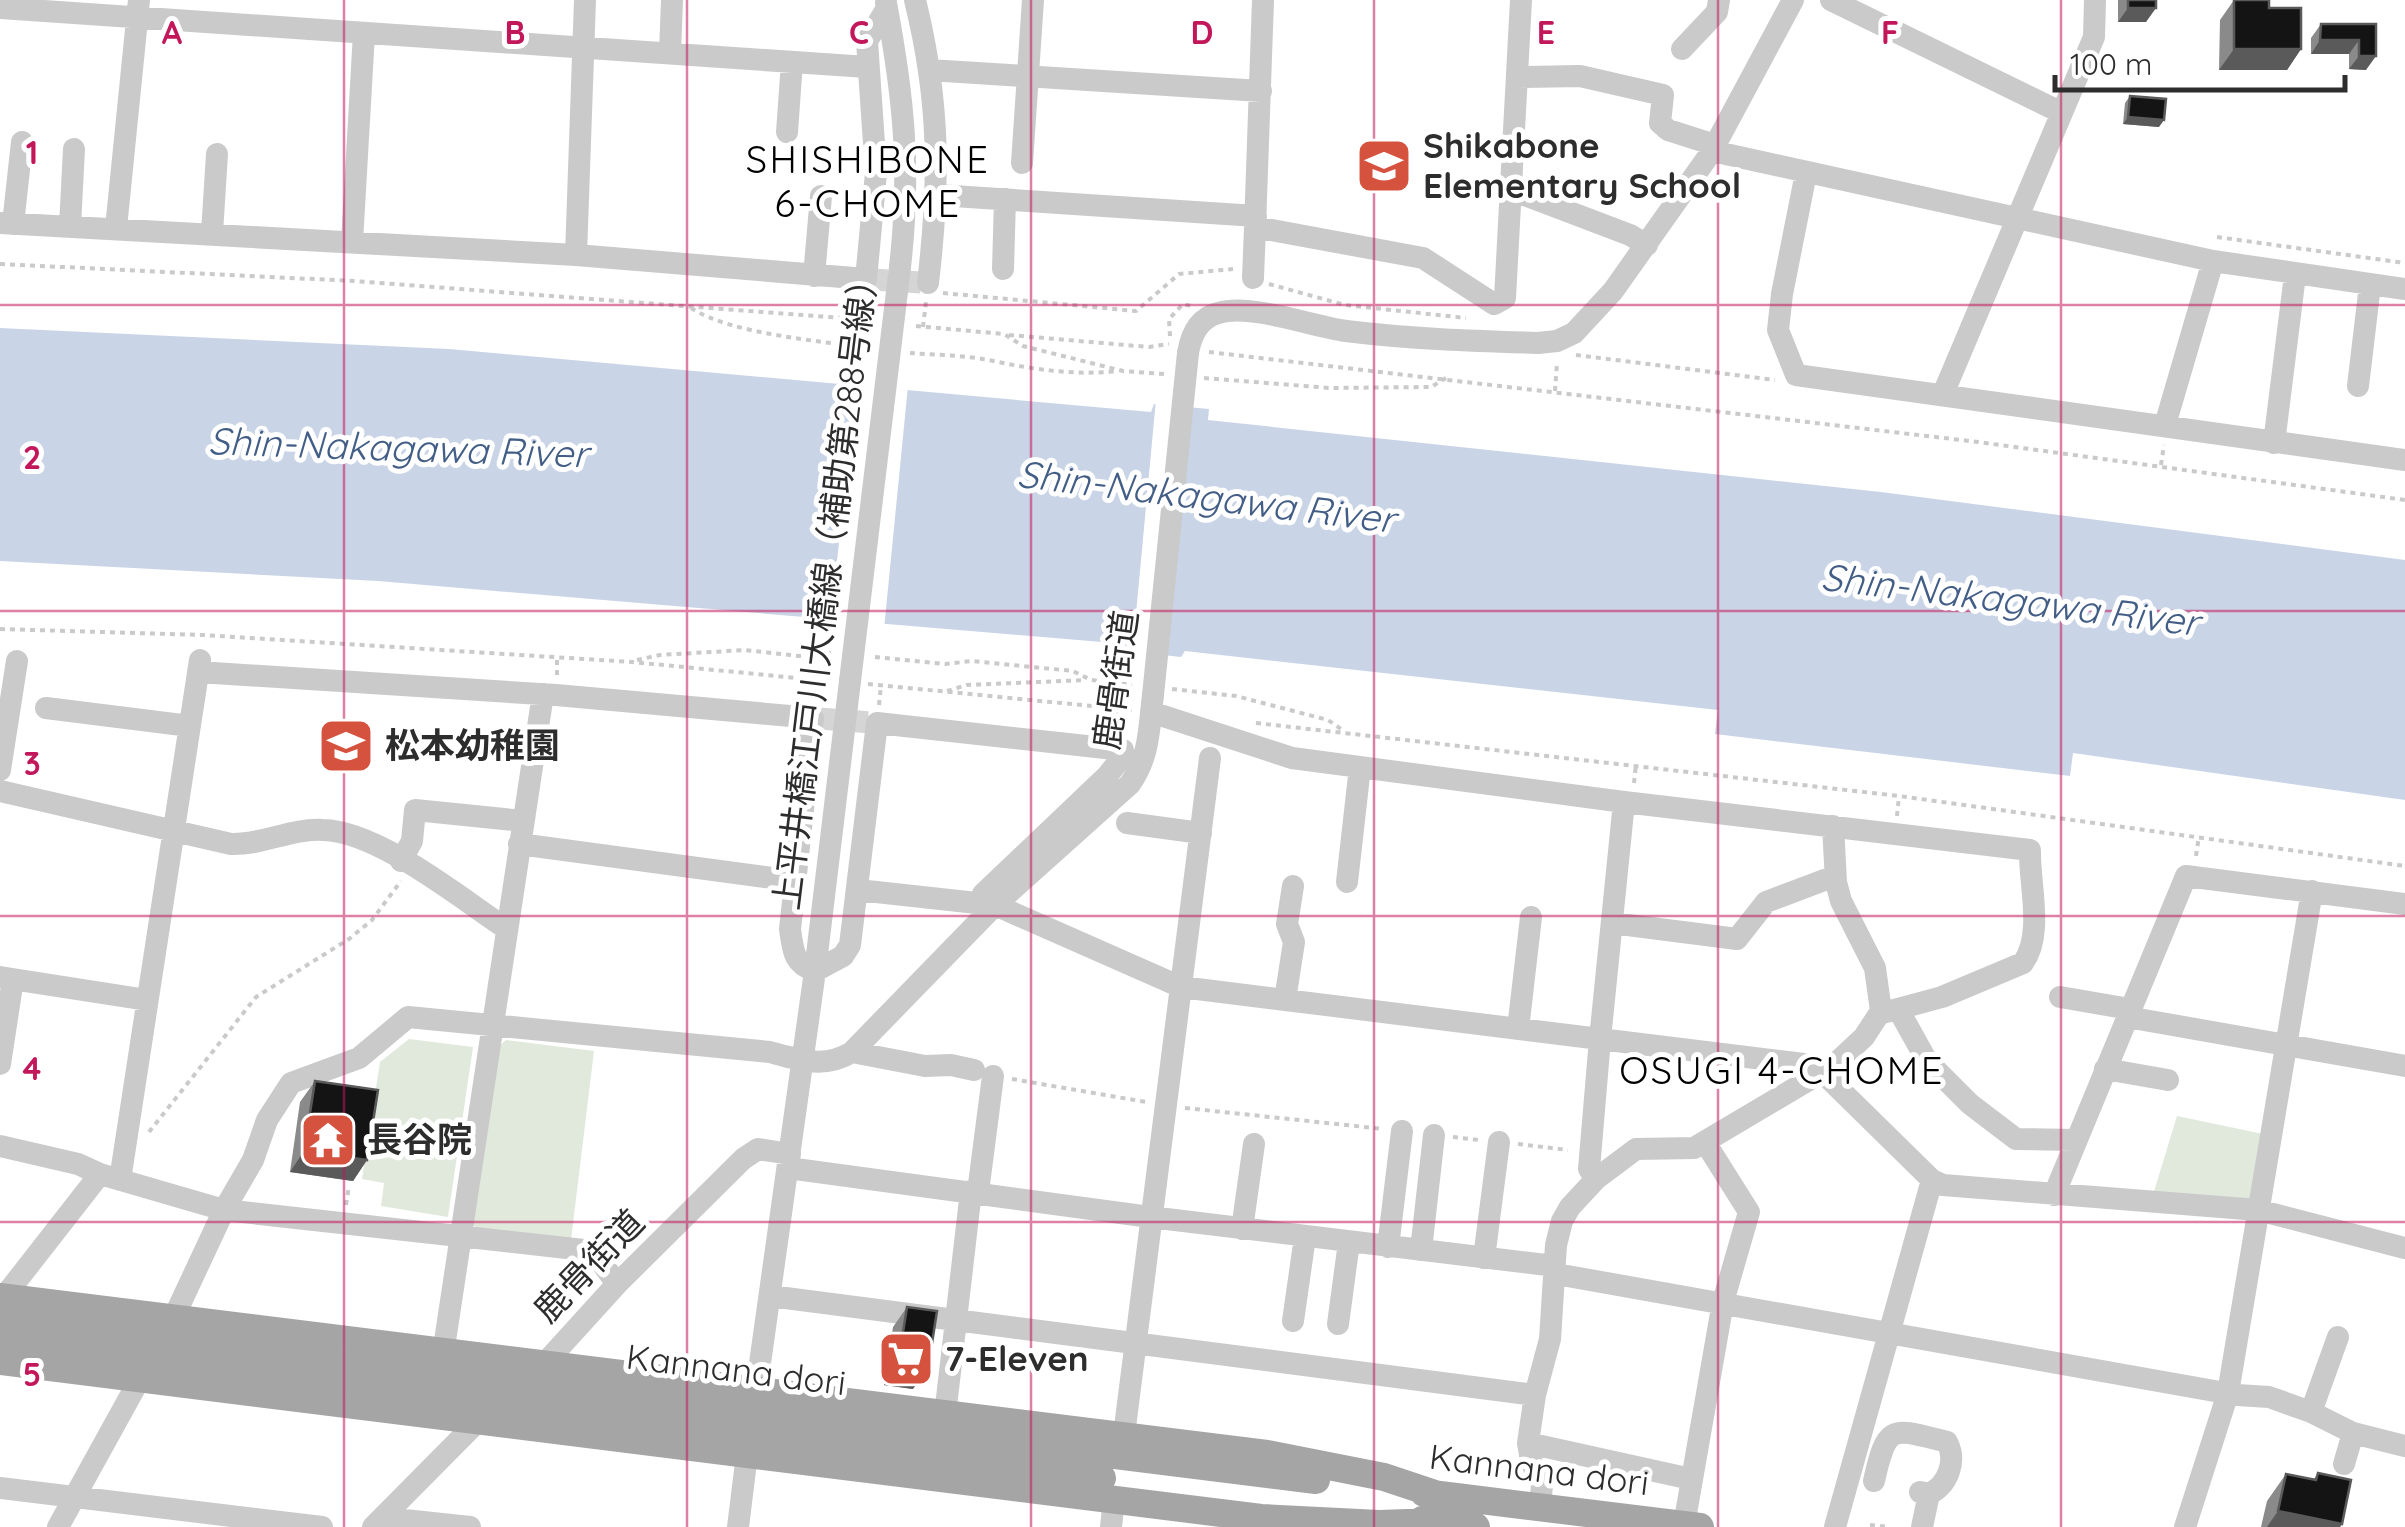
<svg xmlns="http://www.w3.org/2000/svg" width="2405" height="1527" font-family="Quicksand,'Noto Sans JP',sans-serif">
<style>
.green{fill:#e0e9db}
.water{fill:#c9d5e7}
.pier{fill:#fff}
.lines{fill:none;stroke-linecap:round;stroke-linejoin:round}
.minor-tunnel{stroke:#d5d5d5;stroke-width:22;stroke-dasharray:22 11;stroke-linecap:butt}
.path{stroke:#cacaca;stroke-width:4;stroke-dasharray:5 5;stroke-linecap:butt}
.minor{stroke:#cacaca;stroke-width:22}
.major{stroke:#a5a5a5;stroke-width:28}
.minor-bridge{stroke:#cacaca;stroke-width:22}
.major-bridge{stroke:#a5a5a5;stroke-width:28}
.wall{fill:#8a8a8a}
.shaded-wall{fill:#5a5a5a}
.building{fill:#141414;stroke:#5a5a5a;stroke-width:2.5}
.grid{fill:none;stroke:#c2185b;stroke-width:2.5;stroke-opacity:0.55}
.labels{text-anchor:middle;stroke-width:10;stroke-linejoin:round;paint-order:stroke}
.poi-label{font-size:35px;font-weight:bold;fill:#2d2d2d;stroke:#fff;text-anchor:start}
.street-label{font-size:35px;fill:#2d2d2d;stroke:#fff}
.neighbourhood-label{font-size:38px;letter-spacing:2.5px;fill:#000;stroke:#fff}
.water-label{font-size:38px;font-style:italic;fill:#435e86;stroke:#fff}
.grid-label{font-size:32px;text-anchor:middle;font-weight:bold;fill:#c2185b;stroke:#fff;stroke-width:10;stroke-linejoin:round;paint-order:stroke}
</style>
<rect width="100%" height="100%" fill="#fff"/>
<path class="green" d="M409,1039L473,1047L448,1217L381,1206L384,1183L362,1179L380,1062Z
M506,1040L594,1051L571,1240L480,1230L471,1224L498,1047Z
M2177,1116L2268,1135L2256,1207L2152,1198Z"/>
<path class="water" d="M0,328L449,349L1151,412L1154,404L1209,409L1208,420L1881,492L2405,560V800L2073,753L2070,776L1715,734L1718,710L1185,651L1181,657L1125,651V644L378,581L0,561Z"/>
<path class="pier" d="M857,381L908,386L884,629L830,624Z
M1156,399L1192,402L1167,661L1132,657Z"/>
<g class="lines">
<path class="minor-tunnel" d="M866,279L928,283
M813,718L877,723"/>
<path class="path" d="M2217,237L2405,263
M0,264L354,281L868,320
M1269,284L1345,305L1466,318
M943,293L1136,311L1179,274L1233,269
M691,308C733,335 820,340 871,349
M862,319L864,298
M916,326L1004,334L1023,346L1123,371L1164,374
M923,327L926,302
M1009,335L1149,347L1169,344
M1170,336L1169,319L1183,304L1191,306
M1209,352L1978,442L2405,500
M910,353C935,355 963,355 988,360C1032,369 1073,376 1118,371
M1576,355L1775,380
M1204,378L1330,388L1431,387L1446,378
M1555,391L1557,363
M2161,465L2164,445
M0,629L203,635L632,662L828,681
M875,657L945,664L972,661L1073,671L1091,680L1132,685
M637,660L660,655L745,650L799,656L831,653
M557,675V657
M868,684L1132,710
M1172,689L1236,696L1328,720L1341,729
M947,691L967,685L1086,680
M816,698L818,680
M879,705L881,685
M1256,723L1899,796L2405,866
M1114,727L1117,709
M1634,783L1636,764
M1897,816L1899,796
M2196,856L2199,836
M1012,1079L1146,1102
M1185,1108L1384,1129
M149,1132L256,997L349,939L372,920L401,881
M1453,1137L1479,1140
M1518,1144L1568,1150
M346,1205L349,1186
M1870,1525L1890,1527"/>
<path class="minor" d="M915,0C940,101 940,181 928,283
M1263,0L1255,227L1423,258L1494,304L1505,298L1521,0
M1831,0L2062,113
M886,3C904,99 911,170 900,267
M0,8L867,67
M1682,49L1717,12L1719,0
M670,53L672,0
M929,70L1261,91
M1518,77L1580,76L1663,95L1660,123L1668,130L1715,145
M787,132L792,62
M1712,151L2213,261L2405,289
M1022,163L1033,0
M1806,173L1782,294L1778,330L1796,375L2405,460
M1509,189L1630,235L1647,245
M938,195L1256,216
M0,223L576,255L866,279L876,173L867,41L887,8
M13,224L22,142
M70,226L74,149
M116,228L139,0
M212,233L217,154
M352,242L364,33
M576,255L585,0
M1003,269L1005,199
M814,276L821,196
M1253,278L1255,227
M1188,353C1191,335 1199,318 1218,313C1251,303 1310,326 1346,331C1410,339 1474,341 1538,343L1557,341L1574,333L1613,291L1712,151L1793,0
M2358,386L2370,285
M1943,394L2094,37L2095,0
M2165,425L2213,261
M2274,443L2295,275
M198,672L556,695L813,718L790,929C793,950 793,964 815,971L843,956L850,945L877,723L1123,750L1119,761L1107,776L983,894L981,904
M46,708L190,726
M1151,712L1292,758L1624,802L2030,850C2029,884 2044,934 2023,963L1942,997L1879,1014
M0,770L17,661
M0,791L231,844C263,845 291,828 323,830C378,831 460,898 507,929
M1624,802L1600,1039L1804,1064L1822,1072L1932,1180
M1127,823L1201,833
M519,844L795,881
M401,861L412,841L415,810L523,821
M1347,882L1360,767
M858,890L995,905L1181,987L1600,1039L1589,1169L1596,1179
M1612,923L1737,939L1766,902L1835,876
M0,977L147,1000
M2060,997L2130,1009
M1285,1000L1294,942L1287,924L1293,886
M1898,1009L1927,1061L1970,1104L2016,1139L2076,1140
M2127,1017L2405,1066
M1518,1029L1531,917
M852,1052L925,1066L951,1065L974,1070
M0,1064L13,979
M2105,1069L2168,1080
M0,1146L78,1164L100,1174L224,1210L593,1251L617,1284
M788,1168L1150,1217L1555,1266
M120,1180L200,660
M978,1192L993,1076
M2054,1195L2186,876L2405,904
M1242,1229L1254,1144
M1388,1247L1402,1131
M1421,1250L1434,1135
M1484,1258L1499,1142
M1556,1274L2237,1395L2269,1397L2311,1412L2353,1433L2405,1446
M770,1296L1535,1395
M4,1297L100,1174
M1293,1321L1305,1237
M1338,1324L1349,1242
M167,1332L224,1210L253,1160L267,1120L291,1083L359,1058L408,1017L770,1052C799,1060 825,1069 852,1052L995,905L1130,784C1150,756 1149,727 1153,695
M443,1354L543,694
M537,1372L617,1284L743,1159L758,1149L790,1154
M754,1406L815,971L850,681
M2311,1412L2338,1337
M945,1415L971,1191
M1124,1435L1210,758
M1528,1443L1691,1479
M2344,1464L2353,1433
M1874,1481C1887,1422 1892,1428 1947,1442C1957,1461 1948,1485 1929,1494
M0,1488L322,1527
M1920,1492L1929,1494L1922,1527
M1540,1507L1542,1485L1531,1461L1528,1443L1535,1395L1550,1339L1556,1245L1562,1221L1570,1207L1596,1179L1636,1149L1694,1148L1834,1065L1864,1037L1881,1011L1875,968L1841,901L1836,882L1833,826
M389,1511L395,1519L470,1527
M1684,1525L1723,1302L1749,1212L1705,1142
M58,1527L148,1364
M373,1527L485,1414
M738,1527L749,1438
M1111,1527L1114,1499
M1835,1527L1932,1180L1943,1185L2258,1210L2405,1248
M2185,1527L2228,1393L2312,891"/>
<path class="major" d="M0,1297L1267,1454L1384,1477L1438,1495
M0,1361L1261,1518L1379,1524L1437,1522
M1043,1446L1316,1480
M1039,1469L1102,1478
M1424,1493L1700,1527
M1422,1520L1476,1527"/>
<path class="minor-bridge" d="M850,681L900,267
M1153,695L1188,353"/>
<path class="major-bridge" d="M0,1317L1043,1446
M0,1339L1039,1469"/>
</g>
<path class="wall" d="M2118,0H2156L2146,22H2118Z
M2234,0L2269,8L2301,49L2287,70H2219L2220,20Z
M2321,24H2376L2366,70L2349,69V54H2311V38Z
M2130,96L2159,127L2123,124L2125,103Z
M315,1081L367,1160L353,1181L290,1172L300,1102Z
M907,1307L913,1389L884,1385L893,1327Z
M2318,1473L2342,1524L2340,1527H2261L2267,1501L2286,1474L2314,1479Z"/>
<path class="shaded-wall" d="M2128,8H2156L2146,22H2118Z
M2320,40H2359L2349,54H2311Z
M2234,49H2301L2287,70H2219Z
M2359,56H2376L2366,70L2349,69Z
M2128,117L2164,120L2159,127L2123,124Z
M304,1151L367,1160L353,1181L290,1172Z
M898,1364L928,1369L913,1389L884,1385Z
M2278,1511L2342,1524L2340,1527H2267Z"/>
<path class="building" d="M2128,0H2156V8H2128Z
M2234,0H2269V8H2301V49H2234Z
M2321,24H2376V56H2359V40H2320Z
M2130,96L2166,99L2164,120L2128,117Z
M315,1081L378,1090L367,1160L304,1151Z
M907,1307L937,1311L928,1369L898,1364Z
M2318,1473L2351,1480L2342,1524L2278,1511L2286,1474L2316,1480Z"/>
<path class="grid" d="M344,0V1527M687,0V1527M1031,0V1527M1374,0V1527M1718,0V1527M2061,0V1527M0,305H2405M0,611H2405M0,916H2405M0,1222H2405"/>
<defs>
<g id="school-square" transform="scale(2.875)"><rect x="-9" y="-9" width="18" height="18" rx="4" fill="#d4523e" stroke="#fff"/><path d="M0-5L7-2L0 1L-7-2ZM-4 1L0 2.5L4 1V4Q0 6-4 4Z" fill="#fff"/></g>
<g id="temple-square" transform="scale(2.875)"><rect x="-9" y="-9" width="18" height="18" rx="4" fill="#d4523e" stroke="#fff"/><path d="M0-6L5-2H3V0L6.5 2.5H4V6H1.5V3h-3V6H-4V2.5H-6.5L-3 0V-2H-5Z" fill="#fff"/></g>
<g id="supermarket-square" transform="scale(2.875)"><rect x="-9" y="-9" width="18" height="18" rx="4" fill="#d4523e" stroke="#fff"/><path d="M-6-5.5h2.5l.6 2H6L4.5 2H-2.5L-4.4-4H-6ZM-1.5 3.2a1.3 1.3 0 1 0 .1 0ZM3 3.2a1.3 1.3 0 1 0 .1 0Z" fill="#fff"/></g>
</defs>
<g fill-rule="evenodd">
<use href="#school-square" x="1384" y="166"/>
<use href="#school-square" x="346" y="746"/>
<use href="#temple-square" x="328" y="1140"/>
<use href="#supermarket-square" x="906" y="1359"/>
</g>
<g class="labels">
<g class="poi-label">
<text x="1423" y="158">Shikabone<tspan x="1423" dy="40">Elementary School</tspan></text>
<text x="385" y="758">松本幼稚園</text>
<text x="367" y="1152">長谷院</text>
<text x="945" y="1371">7-Eleven</text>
</g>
<g class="street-label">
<text transform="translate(826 586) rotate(-83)" y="12">上平井橋江戸川大橋線（補助第288号線）</text>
<text transform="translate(1116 680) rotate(-82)" y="12">鹿骨街道</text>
<text transform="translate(589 1266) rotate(-46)" y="12">鹿骨街道</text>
<text transform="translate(736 1370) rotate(7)" y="12">Kannana dori</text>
<text transform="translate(1539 1470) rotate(7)" y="12">Kannana dori</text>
</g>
<g class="neighbourhood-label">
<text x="868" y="173">SHISHIBONE<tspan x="868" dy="44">6-CHOME</tspan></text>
<text x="1782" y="1084">OSUGI 4-CHOME</text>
</g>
<g class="water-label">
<text transform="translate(398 448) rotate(2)" y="13">Shin-Nakagawa River</text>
<text transform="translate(1206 497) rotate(7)" y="13">Shin-Nakagawa River</text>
<text transform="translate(2010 600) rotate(7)" y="13">Shin-Nakagawa River</text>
</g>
</g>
<g class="grid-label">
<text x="172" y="44">A</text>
<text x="515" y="44">B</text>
<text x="859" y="44">C</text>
<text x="1202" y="44">D</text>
<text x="1546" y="44">E</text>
<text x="1890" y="44">F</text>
<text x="32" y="164">1</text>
<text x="32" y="469">2</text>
<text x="32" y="775">3</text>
<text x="32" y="1080">4</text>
<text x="32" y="1386">5</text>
</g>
<path d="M2055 75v15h290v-15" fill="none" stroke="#2d2d2d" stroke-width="5"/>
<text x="2070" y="75" font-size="30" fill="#2d2d2d" stroke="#ffffff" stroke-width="8" paint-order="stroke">100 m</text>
</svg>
